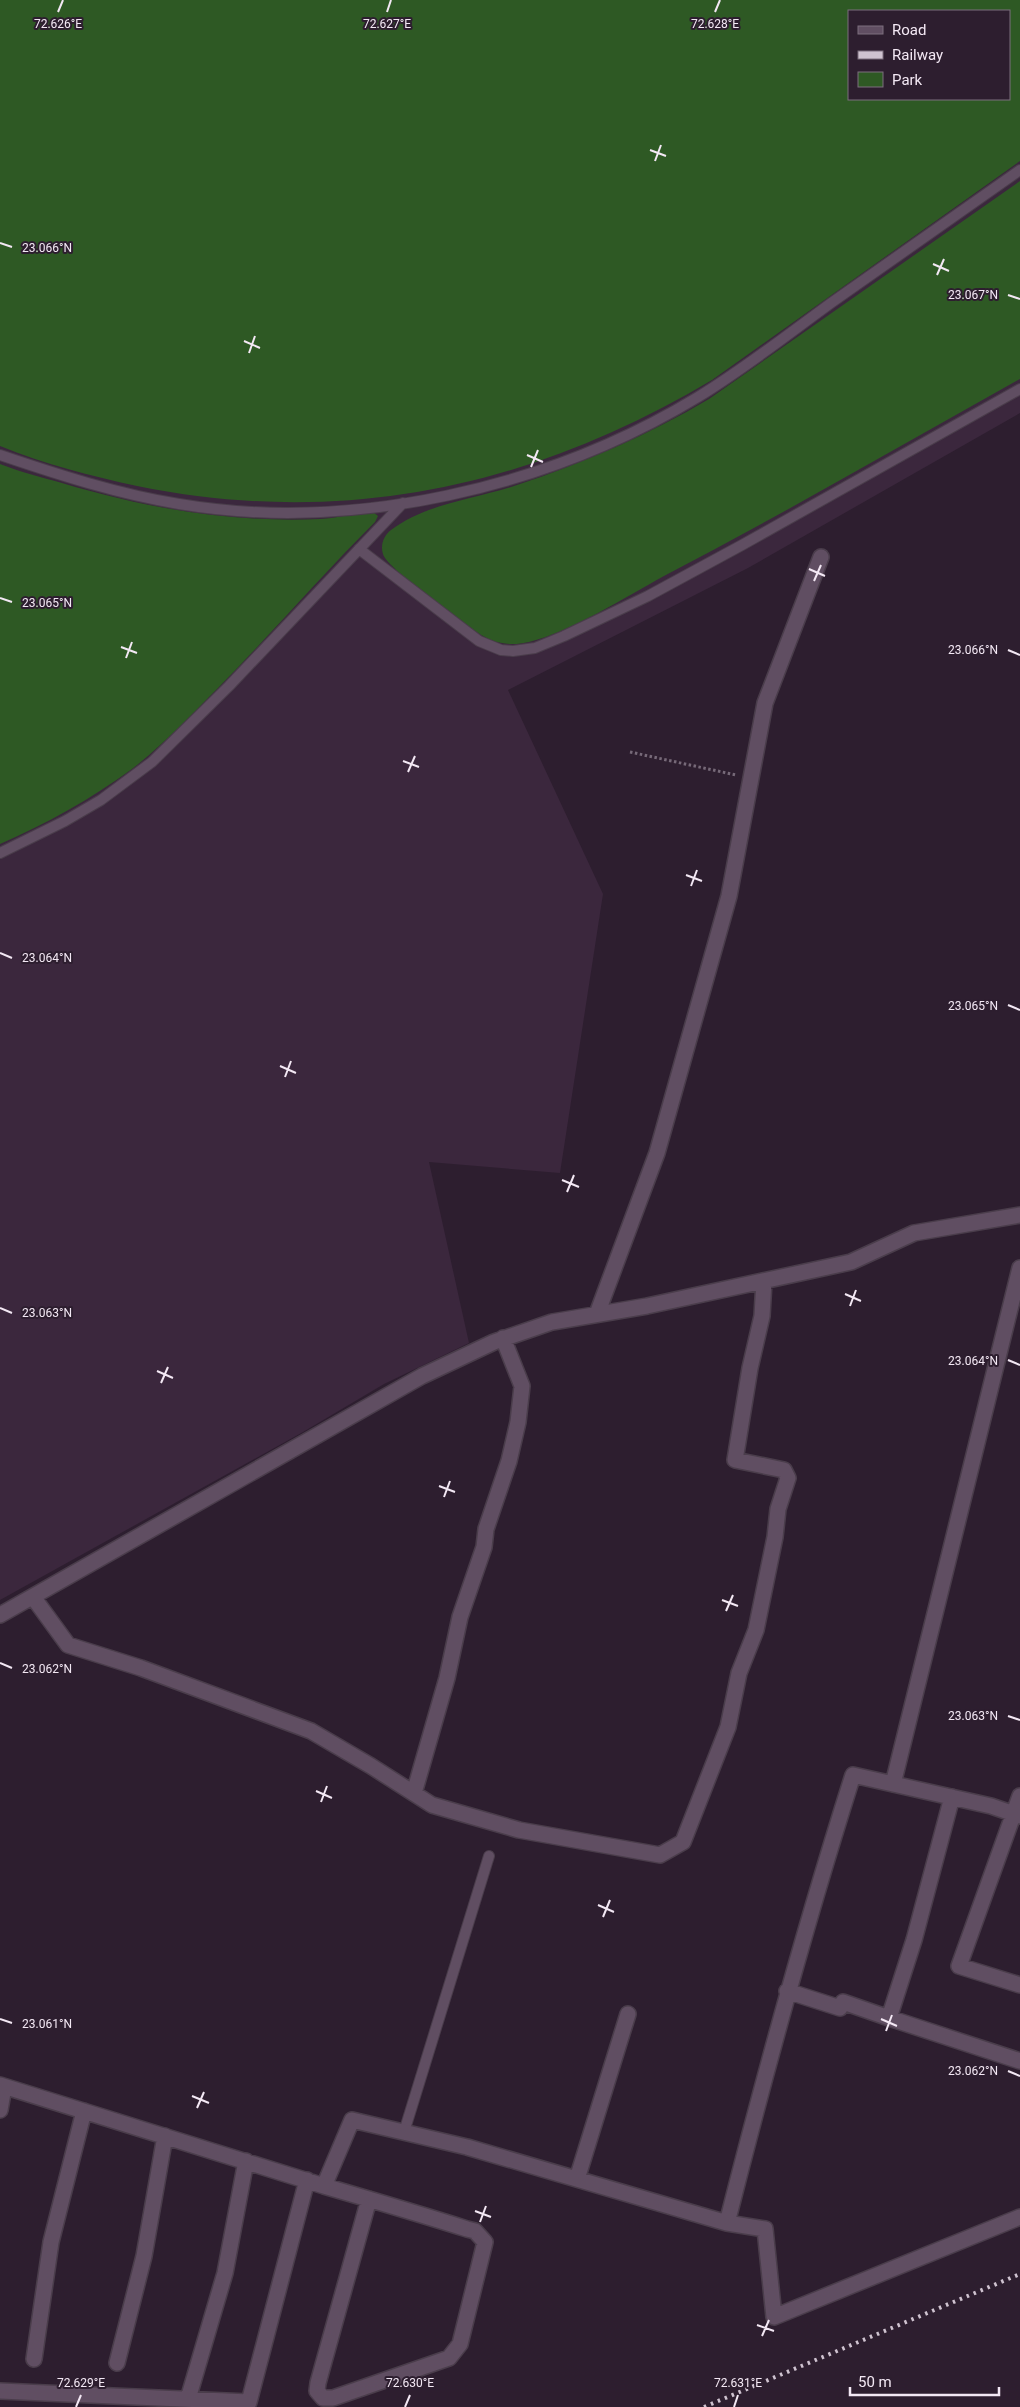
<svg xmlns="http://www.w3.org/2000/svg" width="1020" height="2407" font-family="Roboto,sans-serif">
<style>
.built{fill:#3b273d;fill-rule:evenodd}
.green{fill:#2e5924;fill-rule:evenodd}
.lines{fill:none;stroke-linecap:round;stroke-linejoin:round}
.lane-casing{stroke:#4a3d4b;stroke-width:12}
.street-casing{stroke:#4a3d4b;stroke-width:18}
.path{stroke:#766978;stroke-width:3;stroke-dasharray:2.5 2.5;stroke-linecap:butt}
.lane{stroke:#604e62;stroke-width:10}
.street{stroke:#604e62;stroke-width:15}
.rail{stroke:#cfc3d0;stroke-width:4;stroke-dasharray:2.5 5;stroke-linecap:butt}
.ticks{fill:none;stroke:#f3e8f4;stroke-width:2}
.ticks-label{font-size:12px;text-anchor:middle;fill:#f3e8f4;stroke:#2d1e2f;stroke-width:4;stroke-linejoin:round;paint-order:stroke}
</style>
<rect width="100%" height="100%" fill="#2d1e2f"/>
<path class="built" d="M0,0H1020V413L748,568L508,690L603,894L560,1173L429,1162L469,1343L384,1384L303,1432L0,1600ZM849,11H1009V99H849Z"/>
<path class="green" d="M0,0H1020V161L712,380C532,487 344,528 137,486C91,476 44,464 0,446ZM1009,11V99H849V11Z
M1020,181V379C902,445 785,513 664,576C626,597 570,632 529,642C516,645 504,645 491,640C475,634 386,568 383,554C380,545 384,535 391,530C427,503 476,499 517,485C584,463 648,435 709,399Z
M0,464C20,472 41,477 62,483C145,508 232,523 320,519C338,518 355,513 373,512L378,516L375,522C321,576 271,634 218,688C190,716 163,745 132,769C91,799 46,824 0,844Z"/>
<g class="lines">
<g class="lane-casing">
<path id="lane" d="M0,455C59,475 118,494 179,504C353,533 548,488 698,397C744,369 787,335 831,303C894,258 957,214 1020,170
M359,549L479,641L501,650L513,651L535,648L564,636L648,596L742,545L1020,389
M0,853L65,821L101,800L152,762L229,686L403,503
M404,2132L489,1856"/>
</g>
<g class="street-casing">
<path id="street" d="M597,1314L657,1153L729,896L765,703L821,557
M33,1597L68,1645L141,1668L311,1731L371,1766L432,1805L519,1830L660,1855L683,1842L728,1727L739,1673L756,1630L775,1537L778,1509L788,1478L784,1470L735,1460L750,1368L762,1316L764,1281
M0,1615L422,1376L494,1342L552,1322L647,1306L851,1262L914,1233L1020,1215
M893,1784L1020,1268
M414,1793L447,1678L460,1617L484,1547L486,1529L509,1461L518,1422L522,1386L503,1338
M1020,1796L959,1966L1020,1985
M952,1797L914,1940L889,2018L1020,2061
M787,1991L840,2008L843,2002L889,2018
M0,2085L324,2186L352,2120L467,2147L727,2223C765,2073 806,1923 853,1775L991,1806L1020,1816
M0,2110L4,2087
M577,2179L628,2014
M324,2186C372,2200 420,2214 467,2229L475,2231L485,2242L460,2344L449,2358L333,2398H323L317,2391L318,2383L369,2199
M727,2223L765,2229L774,2317L1020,2217
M34,2359L51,2242L84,2111
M117,2363L144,2256L165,2136
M0,2391L249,2402L307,2180
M188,2399L225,2273L246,2161"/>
</g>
<path class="path" d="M630,752L736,775"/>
<use href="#lane" class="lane"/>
<use href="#street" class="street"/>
<path class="rail" d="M704,2407L1020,2274"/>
</g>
<path class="ticks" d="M58,12L63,0M387,12L391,0M715,12L720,0M650,150L666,156M655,161L661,145M0,243L12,247M933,264L949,271M937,275L944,259M1008,295L1020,299M244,341L260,348M249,353L255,336M527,455L543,462M531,467L538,450M809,569L825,576M814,581L821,565M0,598L12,602M121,647L137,653M1008,650L1020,655M126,658L132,642M403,761L419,767M408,772L415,756M686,875L702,881M691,886L697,870M0,953L12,958M1008,1005L1020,1010M280,1066L296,1073M285,1077L291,1061M562,1180L579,1187M567,1192L574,1175M845,1294L861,1301M850,1306L856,1290M0,1308L12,1313M1008,1360L1020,1365M157,1371L173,1378M161,1383L168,1367M439,1486L455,1492M444,1497L450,1481M722,1600L738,1606M726,1611L733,1595M0,1663L12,1668M1008,1716L1020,1720M316,1791L332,1798M321,1802L327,1786M598,1905L614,1912M603,1917L610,1900M0,2019L12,2023M881,2019L897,2026M886,2031L892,2015M1008,2071L1020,2076M192,2096L209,2103M197,2108L204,2092M475,2211L491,2217M480,2222L486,2206M757,2325L774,2331M762,2336L769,2320M76,2407L81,2395M405,2407L410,2395M734,2407L738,2395"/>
<g class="ticks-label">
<text x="715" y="28">72.628°E</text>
<text x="58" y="28">72.626°E</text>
<text x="387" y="28">72.627°E</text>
<text x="47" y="252">23.066°N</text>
<text x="973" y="299">23.067°N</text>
<text x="47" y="607">23.065°N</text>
<text x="973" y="654">23.066°N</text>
<text x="47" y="962">23.064°N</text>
<text x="973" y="1010">23.065°N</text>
<text x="47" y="1317">23.063°N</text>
<text x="973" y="1365">23.064°N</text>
<text x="47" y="1673">23.062°N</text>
<text x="973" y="1720">23.063°N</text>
<text x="47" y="2028">23.061°N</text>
<text x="973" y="2075">23.062°N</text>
<text x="81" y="2387">72.629°E</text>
<text x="410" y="2387">72.630°E</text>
<text x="738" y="2387">72.631°E</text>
</g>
<rect x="848" y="10" width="162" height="90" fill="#2d1e2f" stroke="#7c6f7e"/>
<rect x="858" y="26" width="25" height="8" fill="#604e62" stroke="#7c6f7e"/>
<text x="892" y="35" font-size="15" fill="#f3e8f4">Road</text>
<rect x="858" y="51" width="25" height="8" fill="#cfc3d0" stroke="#7c6f7e"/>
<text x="892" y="60" font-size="15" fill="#f3e8f4">Railway</text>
<rect x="858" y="72" width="25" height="15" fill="#2e5924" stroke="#7c6f7e"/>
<text x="892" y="85" font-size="15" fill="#f3e8f4">Park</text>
<path d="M850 2387v8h149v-8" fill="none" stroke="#f3e8f4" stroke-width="2.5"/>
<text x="858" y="2387" font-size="15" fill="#f3e8f4" stroke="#2d1e2f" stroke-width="4" paint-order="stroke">50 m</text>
</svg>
